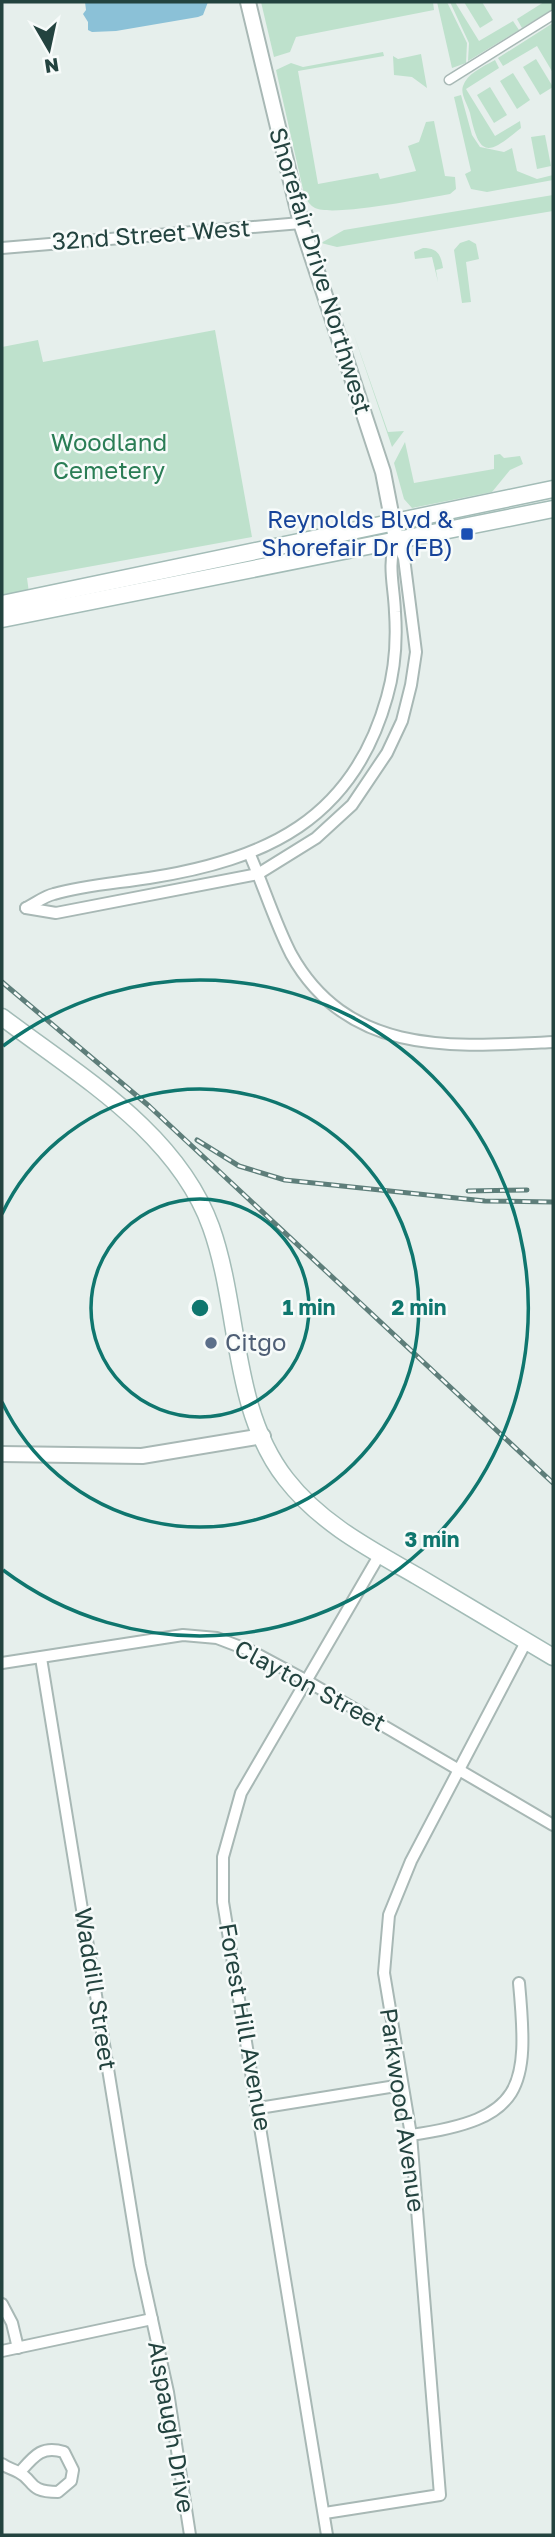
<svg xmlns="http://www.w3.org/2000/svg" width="555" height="2537" viewBox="0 0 555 2537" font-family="'Golos Text',sans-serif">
  <rect width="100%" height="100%" fill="#e6efec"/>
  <g fill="#bee1cc">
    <polygon points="261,2 433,2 434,10 296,37 290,52 274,57"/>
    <polygon points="437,2 447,2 467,43 466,63 452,68"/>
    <polygon points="450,2 455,2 479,41 513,21 519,30 468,61 469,43"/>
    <polygon points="464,2 482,2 493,20 480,28"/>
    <polygon points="544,2 553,2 553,9 522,28 517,19"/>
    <polygon points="553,23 553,73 537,46 503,66 498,58"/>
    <path d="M383 52 384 56 298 71 318 184 378 173 380 179 416 171 408 146 419 142 426 122 434 121 445 176 455 177 456 189 450 194C426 198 333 217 315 208 306 203 304 194 302 185L276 70 291 63 303 67Z"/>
    <polygon points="421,54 427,88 412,77 394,75 393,56 398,59"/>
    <polygon points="536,59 553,87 540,95 523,67"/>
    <path d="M495 60 499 68 466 89 495 136 520 121 521 128C490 153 480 161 470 113 468 105 460 94 463 86 467 74 482 67 495 60Z"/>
    <polygon points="513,73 530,100 517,109 500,81"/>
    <polygon points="490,87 507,115 494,123 477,95"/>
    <polygon points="461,95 472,135 480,147 504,152 512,148 517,171 537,179 553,175 553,180 487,192 471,189 465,174 471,171 454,97"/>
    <polygon points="545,135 551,166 537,169 531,137"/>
    <polygon points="553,195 553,211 337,247 321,243 344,230"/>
    <polygon points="469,240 476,244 479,259 466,262 471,302 462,303 454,250 460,243"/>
    <path d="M423 248C437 248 441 254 443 268L436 270 438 282 432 257 415 259 414 252Z"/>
    <polygon points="215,330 252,537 27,578 29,593 2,598 2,347 38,340 43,362"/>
    <polygon points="353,332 388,432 404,431 392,447"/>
    <polygon points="405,442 414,483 494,469 494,455 500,454 504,458 520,456 523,464 510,470 492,492 412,508 404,499 394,463"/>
  </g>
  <polygon fill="#8bc1d7" points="85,2 208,2 203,15 198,17 116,31 92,32 88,30 88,22 83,14 86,10"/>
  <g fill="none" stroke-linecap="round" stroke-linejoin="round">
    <defs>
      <polyline id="pedestrian" points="449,80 553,15"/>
      <g id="minor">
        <polyline points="2,248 301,223"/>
        <path d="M250 855C264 887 275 923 291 954 348 1057 454 1047 553 1042"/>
        <polyline points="26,908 56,913 258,874 316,838 352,805 387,753 402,721 411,685 416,652 404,558 396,539"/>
        <path d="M26 908C35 904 44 896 54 894 84 885 118 883 149 878 265 860 353 820 387 697 395 669 397 641 395 612 394 584 387 567 396 539"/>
        <polyline points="41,1658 140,2265 168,2392 190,2535"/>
        <polyline points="2,1663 183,1635 217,1638 251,1651 307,1681 553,1825"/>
        <polyline points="259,2108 402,2085"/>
        <path d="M411 2135C524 2119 529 2089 519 1983"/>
        <polyline points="2,2304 12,2323 18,2348"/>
        <polyline points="2,2351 152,2319"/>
        <path d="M2 2464C7 2468 13 2469 18 2472 35 2480 27 2492 58 2492L71 2481 73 2470 64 2452C42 2445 34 2456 20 2472"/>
        <polyline points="325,2513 440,2495 411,2135 384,1973 389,1915 411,1861 526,1642"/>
        <polyline points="327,2535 223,1902 223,1857 241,1793 380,1554"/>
      </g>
      <g id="tertiary">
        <polyline points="248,2 301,223 383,472 396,539"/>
        <polyline points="2,1454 142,1456 263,1436"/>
      </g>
      <g id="secondary">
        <polyline points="2,604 553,489"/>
        <polyline points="2,619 553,509"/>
        <path d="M2 1017C78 1075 177 1132 211 1227 240 1308 231 1409 286 1479 320 1523 370 1549 417 1576 462 1603 508 1630 553 1657"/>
      </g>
    </defs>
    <use href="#pedestrian" stroke="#a8b8b5" stroke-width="11"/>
    <use href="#minor" stroke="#a8b8b5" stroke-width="14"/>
    <use href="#tertiary" stroke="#a8b8b5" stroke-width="18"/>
    <use href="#secondary" stroke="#a3bcb7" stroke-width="19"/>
    <use href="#pedestrian" stroke="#fff" stroke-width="8"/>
    <use href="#minor" stroke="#fff" stroke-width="10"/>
    <use href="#tertiary" stroke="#fff" stroke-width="14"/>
    <use href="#secondary" stroke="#fff" stroke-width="16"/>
    <defs>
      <g id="rail">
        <polyline points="2,982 149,1106 553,1483"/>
        <polyline points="197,1140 239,1166 285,1180 485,1201 553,1202"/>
        <polyline points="468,1191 527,1190"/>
      </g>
    </defs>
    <use href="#rail" stroke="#5e7e7a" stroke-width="5"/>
    <use href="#rail" stroke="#f7fbfa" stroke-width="2.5" stroke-dasharray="8" stroke-linecap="butt"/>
  </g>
  <g fill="none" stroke="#0f766e" stroke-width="3.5">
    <circle cx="200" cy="1308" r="109"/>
    <path d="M2 1214A219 219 0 1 1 2 1402"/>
    <path d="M3 1046A328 328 0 1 1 3 1570"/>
  </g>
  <rect fill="#1a4fb4" stroke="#f7fbfa" stroke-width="2.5" x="460" y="527" width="14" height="14" rx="3.5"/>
  <circle fill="#5c6f8a" stroke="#f7fbfa" stroke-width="2.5" cx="211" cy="1343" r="7"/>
  <g text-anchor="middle" stroke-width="5" stroke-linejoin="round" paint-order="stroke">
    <g font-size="24" fill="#23433f" stroke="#f7fbfa">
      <text transform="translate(151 235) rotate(-4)" y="8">32nd Street West</text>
      <text transform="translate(320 271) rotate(73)" y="8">Shorefair Drive Northwest</text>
      <text transform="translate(310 1686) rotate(28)" y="8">Clayton Street</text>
      <text transform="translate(95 1989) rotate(81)" y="8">Waddill Street</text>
      <text transform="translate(245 2027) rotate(80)" y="8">Forest Hill Avenue</text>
      <text transform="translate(402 2110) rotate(82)" y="8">Parkwood Avenue</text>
      <text transform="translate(171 2427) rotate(80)" y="8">Alspaugh Drive</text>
    </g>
    <g font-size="24" fill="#2a7d55" stroke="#f7fbfa">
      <text x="109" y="451">Woodland<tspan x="109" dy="28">Cemetery</tspan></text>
    </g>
    <g font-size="24" fill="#164399" stroke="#f7fbfa" text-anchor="end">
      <text x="453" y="528">Reynolds Blvd &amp;<tspan x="453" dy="28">Shorefair Dr (FB)</tspan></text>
    </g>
    <g font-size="24" fill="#4e5e75" stroke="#f7fbfa" text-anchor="start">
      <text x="225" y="1351">Citgo</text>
    </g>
  </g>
  <circle cx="200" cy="1308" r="10" fill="#0f766e" stroke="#f7fbfa" stroke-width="3.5"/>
  <g font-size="21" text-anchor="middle" font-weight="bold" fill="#0f766e" stroke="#f7fbfa" stroke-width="5" stroke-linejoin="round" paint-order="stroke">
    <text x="309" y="1315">1 min</text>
    <text x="419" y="1315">2 min</text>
    <text x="432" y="1547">3 min</text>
  </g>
  <rect width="555" height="2537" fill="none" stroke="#23433f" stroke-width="7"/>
  <g transform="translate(49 49) rotate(171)" stroke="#f7fbfa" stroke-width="5" paint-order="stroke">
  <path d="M0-5L12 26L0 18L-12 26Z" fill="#23433f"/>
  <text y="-10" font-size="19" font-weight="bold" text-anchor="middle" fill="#23433f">N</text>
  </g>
</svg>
